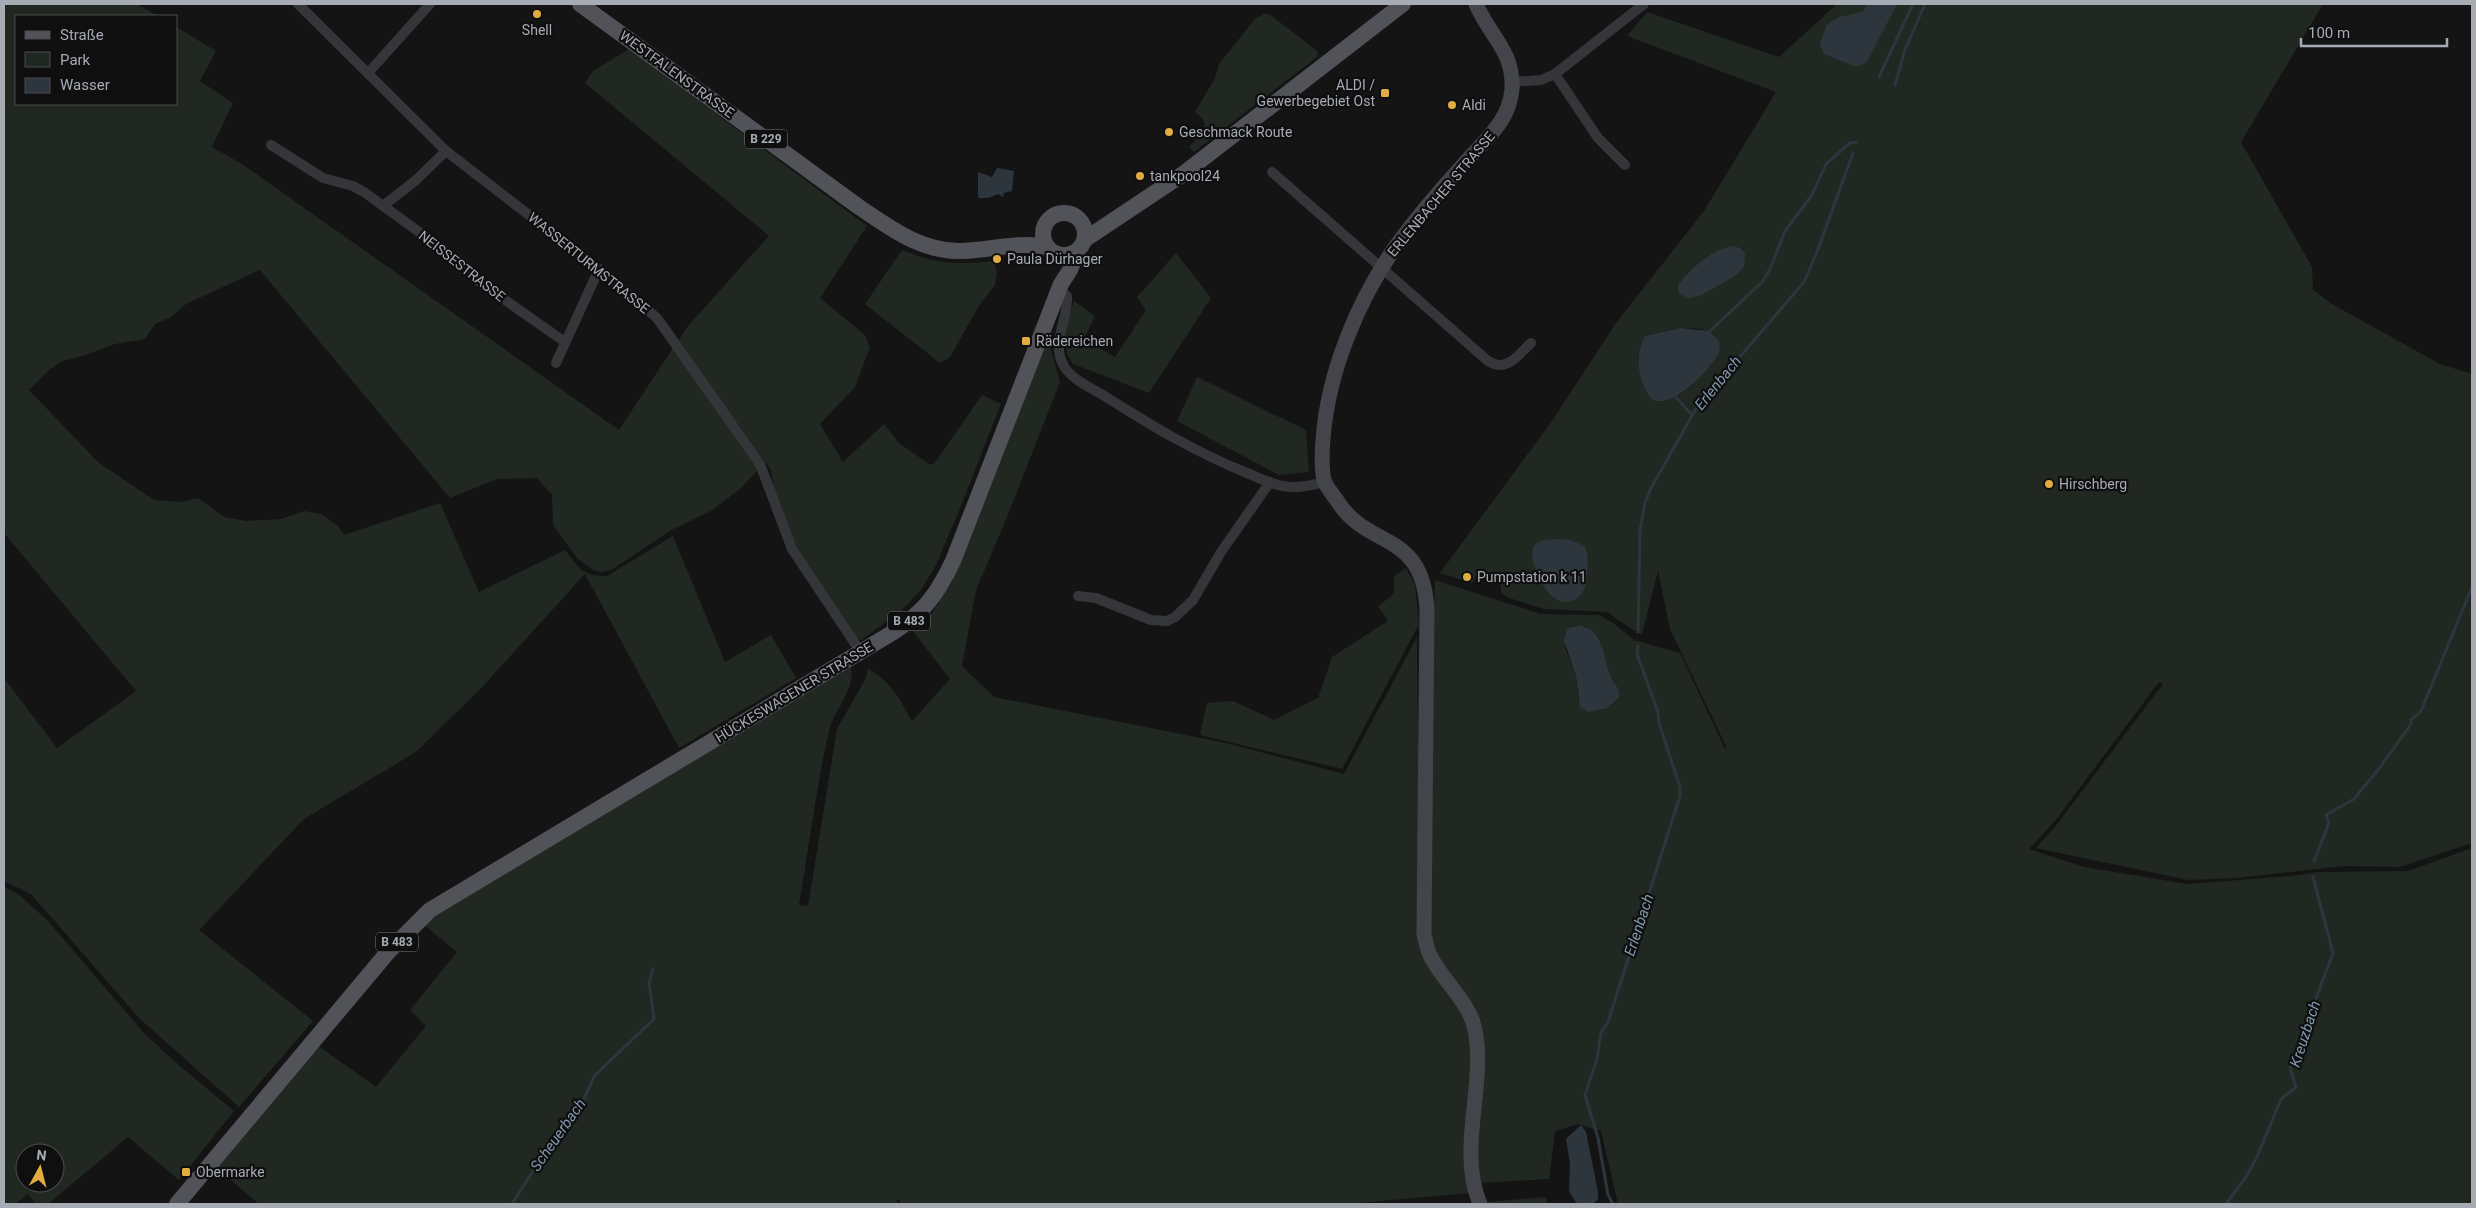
<svg xmlns="http://www.w3.org/2000/svg" width="2476" height="1208" viewBox="0 0 2476 1208" font-family="Roboto,sans-serif">
  <rect width="100%" height="100%" fill="#141415"/>
  <g fill="#202821" fill-rule="evenodd">
    <path d="M4 4H137L158 16H16V104H176V27L216 51 200 81 233 103 212 147 242 164 619 430 673 348 757 465V471L741 488 711 511 673 529 611 570 601 572 593 570 577 558 553 525 552 495 537 478 497 479 450 498 260 270 186 304 171 317 155 324 145 339 115 344 83 356 62 361 48 371 29 390 98 462 154 500 181 502 198 498 224 517 247 521 281 519 304 511 321 514 337 525 344 535 440 503 479 592 565 550C579 568 582 576 607 576L673 536 725 662 771 635 796 678 679 748 585 574 484 685 416 752 304 819 199 930 313 1021 239 1107 139 1018 31 894 4 881V678L57 748 136 691 4 533Z"/>
    <path d="M1837 4H2323L2241 142 2312 267 2313 290 2332 304 2440 364 2472 374V843L2400 867 2345 866 2236 878 2188 880 2036 848 2058 823 2163 684 2159 682 2055 821 2029 849 2084 867 2187 884 2292 876 2318 872 2408 871 2472 848V1204H1618L1601 1131 1578 1124 1555 1131 1549 1179 1479 1183 1477 1171 1482 1041 1433 949 1428 910 1431 685 1435 580 1541 614 1599 615 1612 622 1634 640 1680 653 1725 749 1726 746 1670 629 1658 571 1642 634 1633 630 1607 612 1544 609 1509 598 1501 593V586L1492 579 1478 574 1472 583 1440 573 1552 421 1616 323 1704 211 1776 92 1627 36 1647 12 1779 57ZM1733 246 1685 275 1718 251ZM1680 328 1702 329 1718 352C1704 372 1686 398 1661 402L1638 357 1645 336ZM1579 625 1586 627 1600 640 1609 673 1615 683 1612 706 1588 712 1578 697 1576 676 1565 647 1573 626Z"/>
    <polygon points="1266,13 1273,17 1315,49 1318,53 1317,57 1194,152 1189,147 1202,133 1205,125 1202,118 1195,112 1215,78 1219,64 1255,19"/>
    <path d="M629 49 867 226 820 298 865 335 870 347 855 387 820 424 843 462 884 424 899 443 929 464H934L982 395 1001 404 957 516 936 565 921 590 901 611 861 640 857 639C822 586 778 535 771 470L678 341 688 326 769 236 585 83 593 71Z"/>
    <path d="M902 250C936 264 958 265 994 261L997 272 995 285 980 304 950 357 940 363 865 304Z"/>
    <path d="M1176 253 1211 298 1149 393 1073 364C1058 345 1068 321 1074 301L1095 316 1084 339 1115 357 1146 310 1137 297Z"/>
    <path d="M1048 339 1060 382 1005 522 976 590 962 666 994 697 1226 743 1344 774 1417 637 1420 935 1468 1023 1472 1045 1471 1193 1347 1204H902L899 1200H896L898 1204H259L216 1167 317 1045 376 1087 426 1026 410 1010 457 952 423 924 448 906 851 667C856 688 834 710 829 731 816 788 809 847 799 905L808 906 837 729 866 678 868 669C890 679 901 702 912 721L950 679 912 630 932 613 951 584Z"/>
    <polygon points="1197,377 1306,430 1309,472 1279,475 1177,421"/>
    <polygon points="1406,568 1415,585 1419,624 1342,769 1200,735 1207,703 1233,701 1274,720 1318,698 1332,657 1388,621 1378,606 1394,594 1394,576"/>
    <path d="M4 887 17 893 48 921 143 1032 176 1063 234 1111 179 1180 128 1137 48 1204H36L28 1194 15 1204H4ZM25 1153H55V1183H25Z"/>
    <polygon points="1546,1197 1547,1204 1487,1204 1486,1202"/>
  </g>
  <g fill="#2e363d">
    <polygon points="1868,4 1897,4 1867,62 1856,67 1824,54 1820,45 1826,26 1839,17 1862,12"/>
    <polygon points="997,168 1014,171 1012,191 1004,193 1003,197 998,194 988,198 978,198 978,172 992,177"/>
    <path d="M1733 246 1740 248 1745 253 1744 266 1739 273 1723 283 1699 296 1689 298 1679 294 1678 285C1690 269 1714 248 1733 246Z"/>
    <path d="M1680 328 1709 331 1719 341C1720 344 1720 348 1719 352 1712 368 1672 410 1654 400 1648 397 1644 387 1642 381 1637 364 1637 352 1645 336Z"/>
    <path d="M1557 539 1570 540 1585 546C1589 558 1588 571 1586 584 1582 600 1566 609 1552 596 1543 589 1525 554 1535 545 1540 539 1550 540 1557 539Z"/>
    <path d="M1579 625C1604 631 1602 652 1609 672 1612 682 1620 686 1619 697L1608 708 1588 712 1580 707 1576 676 1564 640 1567 629Z"/>
    <polygon points="1581,1125 1586,1132 1598,1192 1598,1199 1593,1204 1577,1204 1569,1191 1570,1164 1566,1139"/>
  </g>
  <g fill="none" stroke-linecap="round" stroke-linejoin="round">
    <g stroke="#2e363d" stroke-width="3">
      <polyline points="1879,77 1913,4"/>
      <polyline points="1895,85 1905,50 1925,4"/>
      <polyline points="1708,333 1762,282 1770,269 1785,231 1812,195 1826,164 1850,143 1857,142"/>
      <polyline points="1673,394 1692,415"/>
      <polyline points="1638,632 1640,530 1645,503 1651,488 1697,407 1804,282 1817,252 1853,153"/>
      <polyline points="2314,861 2329,823 2326,815 2354,799 2381,766 2411,724 2411,720 2421,711 2472,587"/>
      <polyline points="512,1204 562,1125 583,1101 595,1075 654,1019 649,983 653,969"/>
      <polyline points="1613,1204 1608,1195 1598,1138 1585,1095 1597,1059 1601,1033 1608,1022 1680,796 1680,787 1659,723 1658,712 1637,654 1638,646"/>
      <polyline points="2226,1204 2246,1177 2257,1157 2281,1099 2296,1087 2290,1068 2333,953 2313,877"/>
    </g>
    <g stroke="#35363a" stroke-width="10">
      <polyline points="298,4 446,151 599,269 657,318 760,464 792,549 860,651"/>
      <polyline points="368,73 430,4"/>
      <polyline points="1555,74 1598,138 1625,165"/>
      <polyline points="1512,82 1541,80 1555,74 1644,4"/>
      <polyline points="271,145 323,178 353,186 364,192 466,266 475,279 565,342"/>
      <path d="M1272 172 1488 361C1507 373 1518 355 1531 343"/>
      <polyline points="384,205 415,181 446,151"/>
      <path d="M1059 290 1067 296C1069 318 1050 344 1064 366 1071 379 1091 388 1103 395 1150 425 1197 453 1247 473 1259 478 1271 484 1283 486 1297 489 1312 485 1325 482"/>
      <polyline points="556,363 599,269"/>
      <polyline points="1078,596 1096,598 1151,620 1167,621 1175,617 1193,600 1221,552 1270,482"/>
    </g>
    <path stroke="#43454a" stroke-width="15" d="M1476 4C1489 35 1514 51 1512 89 1511 100 1507 112 1501 121 1491 137 1476 150 1464 164 1440 190 1417 217 1396 246 1358 300 1328 372 1323 439 1322 452 1321 467 1324 480 1327 489 1334 495 1338 502 1369 550 1423 530 1427 610L1424 934C1426 942 1427 951 1432 959 1445 983 1470 1003 1475 1030 1486 1087 1457 1149 1480 1204"/>
    <g stroke="#515359" stroke-width="16">
      <path d="M580 4 859 207C890 228 923 253 963 251 991 250 1019 241 1047 247"/>
      <circle cx="1064" cy="234" r="21"/>
      <polyline points="1084,240 1183,174 1403,4"/>
      <path d="M177 1204 388 952 430 910 892 633C924 612 937 595 953 561L1061 284 1070 270 1077 251"/>
    </g>
  </g>
  <g fill="#e1ac40" stroke="#0f0f10" stroke-width="2">
    <circle cx="537" cy="14" r="5"/>
    <rect x="1380" y="88" width="10" height="10" rx="2.5"/>
    <circle cx="1452" cy="105" r="5"/>
    <circle cx="1169" cy="132" r="5"/>
    <circle cx="1140" cy="176" r="5"/>
    <circle cx="997" cy="259" r="5"/>
    <rect x="1021" y="336" width="10" height="10" rx="2.5"/>
    <circle cx="2049" cy="484" r="5"/>
    <circle cx="1467" cy="577" r="5"/>
    <rect x="181" y="1167" width="10" height="10" rx="2.5"/>
  </g>
  <g text-anchor="middle" stroke-width="4.5" stroke-linejoin="round" paint-order="stroke">
    <g fill="#0f0f10" stroke="#797c83" stroke-width="1">
      <rect x="745" y="129.5" width="42" height="19" rx="4"/>
      <rect x="888" y="611.5" width="42" height="19" rx="4"/>
      <rect x="376" y="932.5" width="42" height="19" rx="4"/>
    </g>
    <g font-size="12" font-weight="bold" fill="#a7abb4">
      <text x="766" y="143">B 229</text>
      <text x="909" y="625">B 483</text>
      <text x="397" y="946">B 483</text>
    </g>
    <g font-size="14" fill="#a7abb4" stroke="#0f0f10" text-anchor="start">
      <text x="537" y="35" text-anchor="middle">Shell</text>
      <text x="1375" y="90" text-anchor="end">ALDI /<tspan x="1375" dy="16">Gewerbegebiet Ost</tspan></text>
      <text x="1462" y="110">Aldi</text>
      <text x="1179" y="137">Geschmack Route</text>
      <text x="1150" y="181">tankpool24</text>
      <text x="1007" y="264">Paula Dürhager</text>
      <text x="1036" y="346">Rädereichen</text>
      <text x="2059" y="489">Hirschberg</text>
      <text x="1477" y="582">Pumpstation k 11</text>
      <text x="196" y="1177">Obermarke</text>
    </g>
    <g font-size="14" fill="#a7abb4" stroke="#0f0f10">
      <text transform="translate(677 74) rotate(36)" y="5">WESTFALENSTRASSE</text>
      <text transform="translate(1441 194) rotate(-50)" y="5">ERLENBACHER STRASSE</text>
      <text transform="translate(589 263) rotate(39)" y="5">WASSERTURMSTRASSE</text>
      <text transform="translate(462 266) rotate(38)" y="5">NEISSESTRASSE</text>
      <text transform="translate(794 692) rotate(-31)" y="5">HÜCKESWAGENER STRASSE</text>
    </g>
    <g font-size="15" font-style="italic" fill="#8098ad" stroke="#0f0f10">
      <text transform="translate(1718 383) rotate(-51)" y="5">Erlenbach</text>
      <text transform="translate(1639 925) rotate(-72)" y="5">Erlenbach</text>
      <text transform="translate(2305 1034) rotate(-72)" y="5">Kreuzbach</text>
      <text transform="translate(558 1135) rotate(-55)" y="5">Scheuerbach</text>
    </g>
  </g>
  <rect width="2476" height="1208" fill="none" stroke="#a7abb4" stroke-width="10"/>
  <rect x="15" y="15" width="162" height="90" fill="#0f0f10" stroke="#4c4d52"/>
  <rect x="25" y="31" width="25" height="8" fill="#515359" stroke="#4c4d52"/>
  <text x="60" y="40" font-size="15" fill="#a7abb4">Straße</text>
  <rect x="25" y="52" width="25" height="15" fill="#202821" stroke="#4c4d52"/>
  <text x="60" y="65" font-size="15" fill="#a7abb4">Park</text>
  <rect x="25" y="78" width="25" height="15" fill="#2e363d" stroke="#4c4d52"/>
  <text x="60" y="90" font-size="15" fill="#a7abb4">Wasser</text>
  <g transform="translate(40 1168) rotate(7)"><circle r="24" fill="#0f0f10" stroke="#4c4d52"/>
  <path d="M0-4L9 19L0 12L-9 19Z" fill="#e1ac40"/>
  <text y="-8" font-size="14" font-weight="bold" text-anchor="middle" fill="#a7abb4">N</text>
  </g>
  <path d="M2301 38v8h146v-8" fill="none" stroke="#a7abb4" stroke-width="2.5"/>
  <text x="2308" y="38" font-size="15" fill="#a7abb4" stroke="#0f0f10" stroke-width="4" paint-order="stroke">100 m</text>
</svg>
